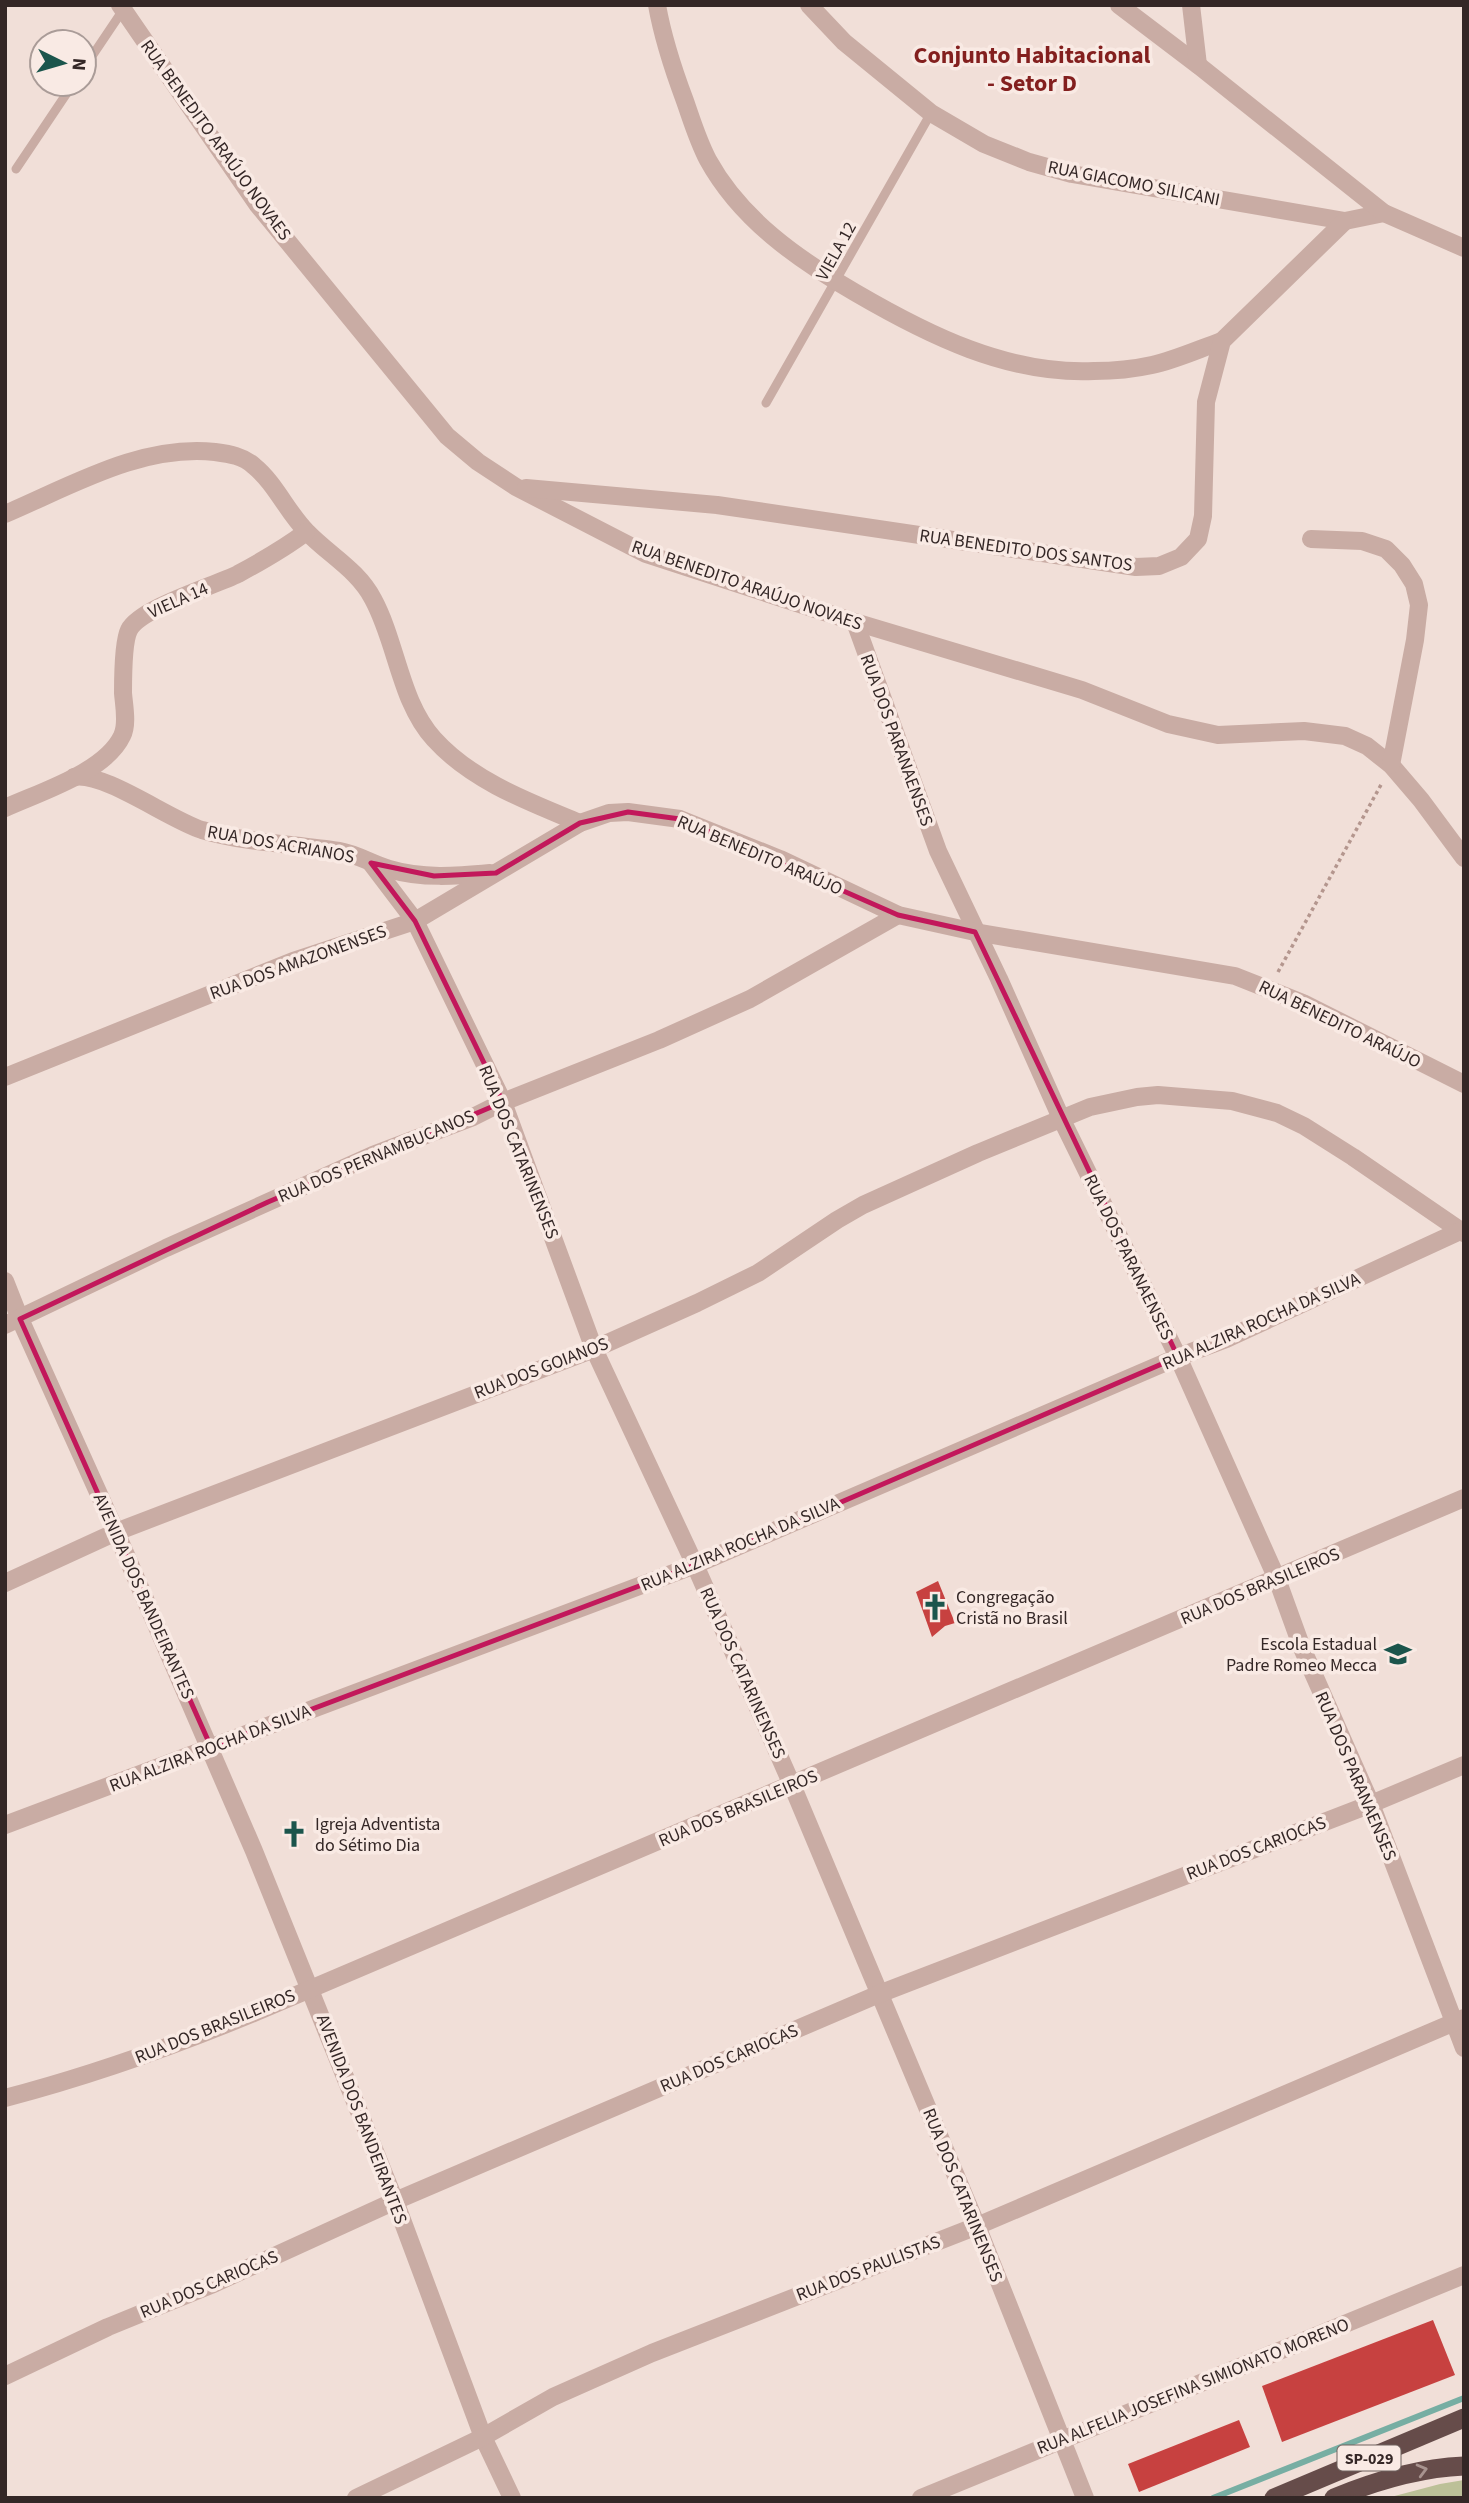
<svg xmlns="http://www.w3.org/2000/svg" width="1469" height="2503" viewBox="0 0 1469 2503" font-family="'Source Sans 3',sans-serif">
  <rect width="100%" height="100%" fill="#f1dfd8"/>
  <polygon fill="#bcc098" points="1464,2480 1464,2498 1387,2498 1440,2484"/>
  <g fill="none" stroke-linecap="round" stroke-linejoin="round">
    <polyline stroke="#77aea3" stroke-width="6" points="1213,2498 1464,2398"/>
  </g>
  <g fill="#c74140">
    <polygon points="938,1581 955,1623 945,1626 932,1637 916,1592"/>
    <polygon points="1433,2320 1455,2375 1282,2442 1262,2386"/>
    <polygon points="1239,2420 1250,2447 1139,2492 1128,2464"/>
  </g>
  <g fill="none" stroke-linecap="round" stroke-linejoin="round">
    <polyline stroke="#b4968e" stroke-width="3.5" stroke-dasharray="3.5 3.5" stroke-linecap="butt" points="1278,972 1382,783"/>
    <g stroke="#c9aca4" stroke-width="9">
      <polyline points="84,68 123,10"/>
      <polyline points="16,169 73,84"/>
      <polyline points="766,403 931,113"/>
    </g>
    <g stroke="#c9aca4" stroke-width="18">
      <polyline points="120,5 257,204 447,436 478,462 516,487 646,554 855,622 1082,690 1168,724 1218,735 1304,731 1345,736 1367,746 1391,765 1421,800 1464,858"/>
      <path d="M657 5C663 39 673 69 685 101 692 121 698 141 708 160 741 220 799 260 856 293 928 335 1008 375 1094 371 1112 371 1134 369 1152 365 1175 360 1199 349 1222 341"/>
      <polyline points="809,5 844,42 931,113 984,144 1029,162 1072,174 1345,221 1384,213"/>
      <polyline points="1119,5 1198,65 1384,213 1464,248"/>
      <polyline points="1191,5 1198,65"/>
      <polyline points="526,488 717,505 1136,567 1159,566 1181,557 1198,539 1203,516 1206,402 1222,341 1345,221"/>
      <path d="M5 514C71 486 141 444 215 452 230 454 243 456 254 466 276 484 287 512 307 532 329 555 358 570 373 599 397 643 400 702 434 739 472 781 529 802 580 823"/>
      <polyline points="1311,539 1362,541 1386,549 1402,565 1414,584 1419,605 1415,640 1391,765"/>
      <polyline points="855,622 938,851 999,979 1061,1118 1178,1357 1277,1579 1302,1648 1371,1804 1464,2048"/>
      <path d="M74 777C105 772 168 819 202 830 246 843 294 844 339 851 357 854 372 864 389 869 422 879 457 876 490 873"/>
      <path d="M5 808C40 792 105 772 122 736 128 724 124 706 123 693 123 679 123 642 129 630 140 608 214 586 238 574 262 561 285 548 306 532"/>
      <polyline points="371,863 415,921 503,1102 594,1349 695,1565 792,1785 977,2226 1085,2498"/>
      <polyline points="5,1077 293,961 415,921 580,823 609,813 628,812 680,819 780,859 898,915 975,932 1235,976 1303,1003 1464,1084"/>
      <polyline points="5,1281 20,1319 116,1532 254,1851 395,2201 483,2437 512,2498"/>
      <polyline points="5,1325 166,1248 373,1155 473,1117 503,1102 659,1040 750,999 898,915"/>
      <polyline points="5,1583 116,1532 594,1349 697,1303 758,1273 837,1220 863,1205 978,1153 1090,1107 1137,1097 1158,1095 1232,1101 1277,1113 1304,1126 1353,1157 1464,1233"/>
      <polyline points="5,1825 695,1565 1178,1357 1226,1339 1460,1231"/>
      <path d="M5 2098C93 2075 177 2045 261 2010L1464 1498"/>
      <polyline points="5,2376 108,2327 211,2285 395,2201 879,1994 1371,1804 1464,1765"/>
      <polyline points="356,2498 483,2437 553,2397 652,2353 977,2226 1464,2018"/>
      <polyline points="921,2498 1464,2275"/>
    </g>
    <g stroke="#664c4a" stroke-width="19">
      <polyline points="1274,2498 1464,2418"/>
      <path d="M1334 2498C1375 2481 1419 2468 1464 2466"/>
    </g>
  </g>
  <defs><path id="oneway-chevron" d="M-2-3.5L2.5 0L-2 3.5" fill="none" stroke-width="1.6" stroke-linecap="round" stroke-linejoin="round" transform="scale(1.75)"/></defs>
  <use stroke="#a8938f" href="#oneway-chevron" transform="translate(1422 2470) rotate(-15)"/>
  <path fill="none" stroke="#c2185b" stroke-width="5" stroke-linejoin="round" d="M628 812 680 819 898 915 975 932 1178 1357 695 1565 211 1747 20 1319 268 1202 503 1102 415 921 371 863 434 876 496 873 580 823Z"/>
  <defs>
    <symbol id="church-bare" viewBox="-9 -9 18 18"><path d="M-1.2-6h2.4v3.5h3.3v2.4h-3.3V6h-2.4V-.1h-3.3v-2.4h3.3Z" fill="#1b554c" stroke="#f9eae4" stroke-width="2.5" paint-order="stroke"/></symbol>
    <symbol id="school-bare" viewBox="-9 -9 18 18"><path d="M0-5L7-2L0 1L-7-2ZM-4 1L0 2.5L4 1V4Q0 6-4 4Z" fill="#1b554c" stroke="#f9eae4" stroke-width="2.5" paint-order="stroke"/></symbol>
  </defs>
  <g fill-rule="evenodd">
    <use href="#church-bare" x="916" y="1588" width="38" height="38"/>
    <use href="#school-bare" x="1379" y="1635" width="38" height="38"/>
    <use href="#church-bare" x="275" y="1815" width="38" height="38"/>
  </g>
  <g text-anchor="middle" stroke-width="7" stroke-linejoin="round" paint-order="stroke">
    <rect fill="#f9eae4" stroke="#6f625f" stroke-width="2" x="1337.5" y="2445.5" width="63" height="25" rx="5"/>
    <g font-size="16" font-weight="bold" fill="#342726">
      <text x="1369" y="2464">SP-029</text>
    </g>
    <g font-size="18" fill="#342726" stroke="#f9eae4">
      <text transform="translate(216 140) rotate(54)" y="6">RUA BENEDITO ARAÚJO NOVAES</text>
      <text transform="translate(1134 183) rotate(11)" y="6">RUA GIACOMO SILICANI</text>
      <text transform="translate(836 251) rotate(-61)" y="6">VIELA 12</text>
      <text transform="translate(1026 550) rotate(8)" y="6">RUA BENEDITO DOS SANTOS</text>
      <text transform="translate(747 585) rotate(19)" y="6">RUA BENEDITO ARAÚJO NOVAES</text>
      <text transform="translate(178 600) rotate(-24)" y="6">VIELA 14</text>
      <text transform="translate(897 740) rotate(70)" y="6">RUA DOS PARANAENSES</text>
      <text transform="translate(281 844) rotate(10)" y="6">RUA DOS ACRIANOS</text>
      <text transform="translate(760 855) rotate(23)" y="6">RUA BENEDITO ARAÚJO</text>
      <text transform="translate(298 962) rotate(-20)" y="6">RUA DOS AMAZONENSES</text>
      <text transform="translate(1340 1024) rotate(26)" y="6">RUA BENEDITO ARAÚJO</text>
      <text transform="translate(519 1152) rotate(68)" y="6">RUA DOS CATARINENSES</text>
      <text transform="translate(376 1156) rotate(-23)" y="6">RUA DOS PERNAMBUCANOS</text>
      <text transform="translate(1129 1257) rotate(64)" y="6">RUA DOS PARANAENSES</text>
      <text transform="translate(1261 1321) rotate(-24)" y="6">RUA ALZIRA ROCHA DA SILVA</text>
      <text transform="translate(541 1368) rotate(-21)" y="6">RUA DOS GOIANOS</text>
      <text transform="translate(740 1544) rotate(-23)" y="6">RUA ALZIRA ROCHA DA SILVA</text>
      <text transform="translate(1260 1586) rotate(-23)" y="6">RUA DOS BRASILEIROS</text>
      <text transform="translate(144 1596) rotate(66)" y="6">AVENIDA DOS BANDEIRANTES</text>
      <text transform="translate(743 1673) rotate(66)" y="6">RUA DOS CATARINENSES</text>
      <text transform="translate(210 1748) rotate(-21)" y="6">RUA ALZIRA ROCHA DA SILVA</text>
      <text transform="translate(1356 1776) rotate(67)" y="6">RUA DOS PARANAENSES</text>
      <text transform="translate(738 1808) rotate(-23)" y="6">RUA DOS BRASILEIROS</text>
      <text transform="translate(1256 1848) rotate(-21)" y="6">RUA DOS CARIOCAS</text>
      <text transform="translate(215 2026) rotate(-22)" y="6">RUA DOS BRASILEIROS</text>
      <text transform="translate(729 2058) rotate(-23)" y="6">RUA DOS CARIOCAS</text>
      <text transform="translate(362 2119) rotate(69)" y="6">AVENIDA DOS BANDEIRANTES</text>
      <text transform="translate(963 2195) rotate(68)" y="6">RUA DOS CATARINENSES</text>
      <text transform="translate(868 2268) rotate(-21)" y="6">RUA DOS PAULISTAS</text>
      <text transform="translate(209 2284) rotate(-23)" y="6">RUA DOS CARIOCAS</text>
      <text transform="translate(1193 2386) rotate(-22)" y="6">RUA ALFELIA JOSEFINA SIMIONATO MORENO</text>
    </g>
    <g font-size="18" fill="#342726" stroke="#f9eae4" text-anchor="start">
      <text x="956" y="1603">Congregação<tspan x="956" dy="21">Cristã no Brasil</tspan></text>
      <text x="1377" y="1650" text-anchor="end">Escola Estadual<tspan x="1377" dy="21">Padre Romeo Mecca</tspan></text>
      <text x="315" y="1830">Igreja Adventista<tspan x="315" dy="21">do Sétimo Dia</tspan></text>
    </g>
    <g font-size="24" font-weight="bold" fill="#831f1e" stroke="#f9eae4">
      <text x="1032" y="63">Conjunto Habitacional<tspan x="1032" dy="28">- Setor D</tspan></text>
    </g>
  </g>
  <rect width="1469" height="2503" fill="none" stroke="#342726" stroke-width="14"/>
  <g transform="translate(63 63) rotate(95)"><circle r="33" fill="#f9eae4" stroke="#aa9c98" stroke-width="2"/>
  <path d="M0-5L12 26L0 18L-12 26Z" fill="#1b554c"/>
  <text y="-10" font-size="19" font-weight="bold" text-anchor="middle" fill="#342726">N</text>
  </g>
</svg>
